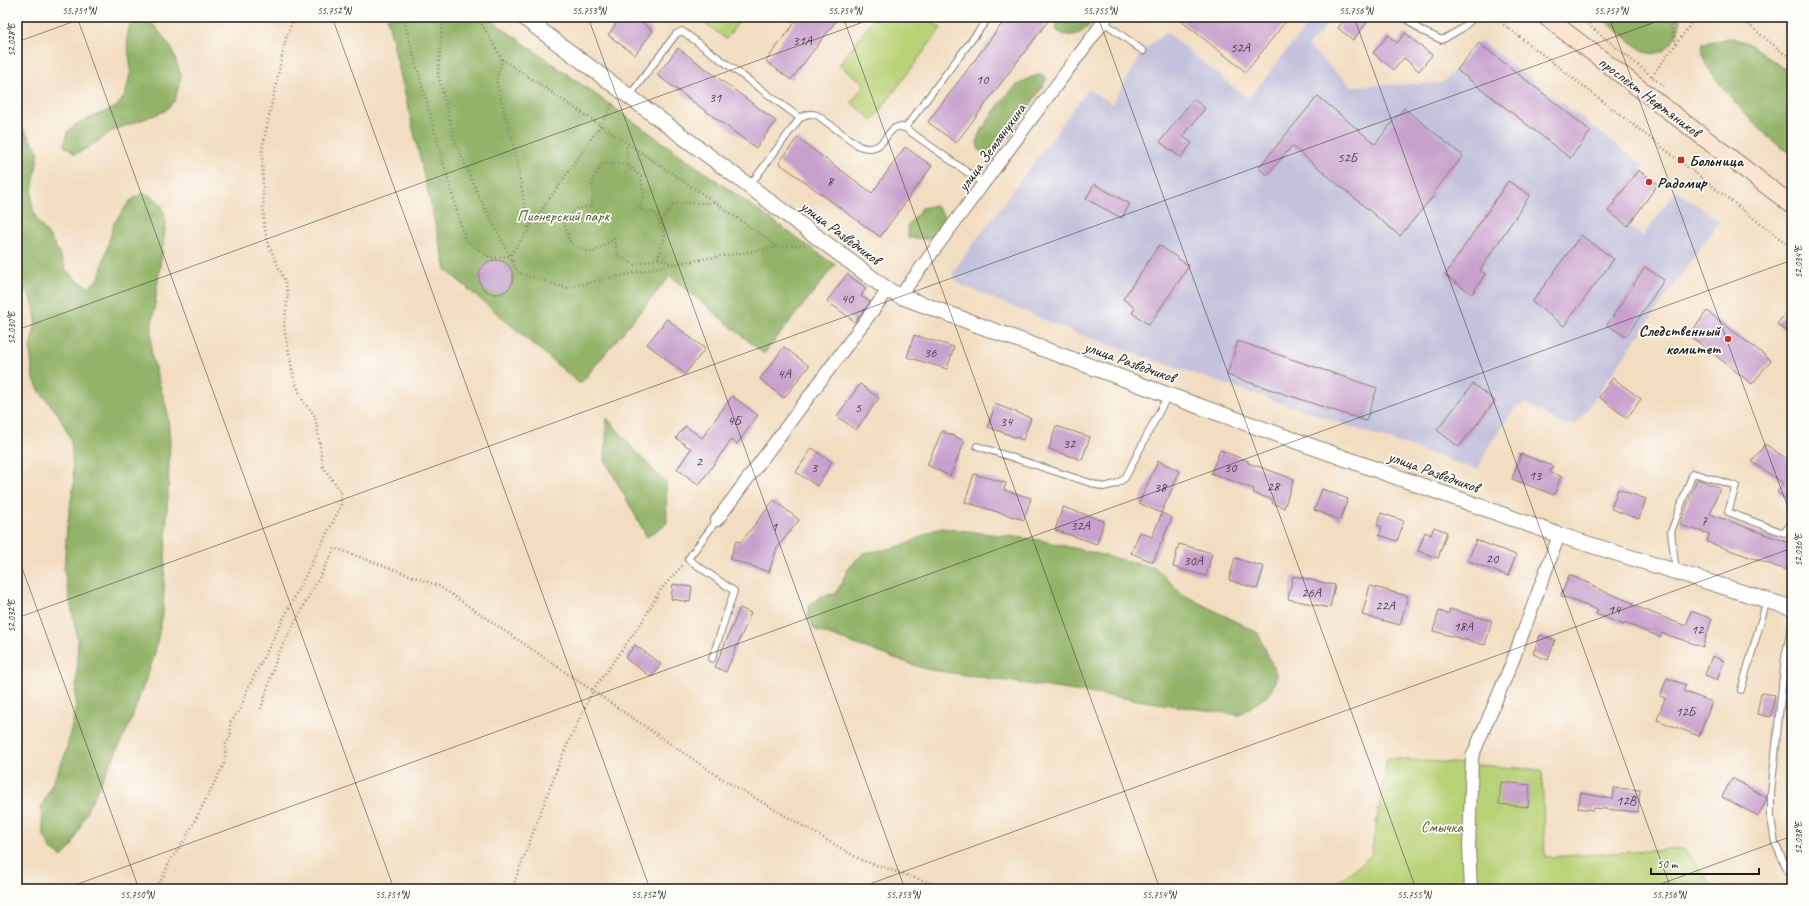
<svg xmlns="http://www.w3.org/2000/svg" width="1809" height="906" viewBox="0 0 1809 906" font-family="Caveat,sans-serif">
  <rect width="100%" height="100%" fill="#fdfcf7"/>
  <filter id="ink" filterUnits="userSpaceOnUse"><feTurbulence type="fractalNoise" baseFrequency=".025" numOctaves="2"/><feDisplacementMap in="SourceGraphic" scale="8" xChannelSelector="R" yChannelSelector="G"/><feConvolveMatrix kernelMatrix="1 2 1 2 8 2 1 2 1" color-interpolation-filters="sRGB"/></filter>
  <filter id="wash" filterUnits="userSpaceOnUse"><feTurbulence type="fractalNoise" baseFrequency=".012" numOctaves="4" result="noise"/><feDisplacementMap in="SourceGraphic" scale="16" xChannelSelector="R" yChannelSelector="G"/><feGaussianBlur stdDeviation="0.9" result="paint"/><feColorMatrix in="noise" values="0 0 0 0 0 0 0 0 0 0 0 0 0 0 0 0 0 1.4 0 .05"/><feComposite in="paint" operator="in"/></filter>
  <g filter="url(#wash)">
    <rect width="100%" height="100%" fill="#f2ddc0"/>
    <polygon fill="#c3c1db" points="1314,17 1335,17 1308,46 1351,86 1443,83 1480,40 1644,166 1611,213 1643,236 1676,190 1719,221 1576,425 1562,424 1526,403 1515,408 1490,444 1478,470 1078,334 959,284 952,273 1088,89 1112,104 1143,51 1166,32 1248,99"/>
    <g fill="#b8d176" stroke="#6a7649">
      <polygon points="697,17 742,17 726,39"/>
      <polygon points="875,17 926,17 941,28 873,120 851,103 865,84 839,65"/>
      <polygon points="1387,758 1542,770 1545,857 1684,849 1712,885 1721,889 1329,889 1371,856"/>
    </g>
    <g fill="#92b367" stroke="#576842">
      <polygon points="387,17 490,17 491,20 835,265 764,354 670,276 580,384 446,270"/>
      <path d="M1062 17H1096C1087 30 1073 42 1057 31L1056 24Z"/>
      <path d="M1600 17H1681C1680 36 1664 62 1643 51Z"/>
      <polygon points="142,20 155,26 172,49 181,76 175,100 165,111 112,131 88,148 75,154 64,146 67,132 78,123 116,107 125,96 131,69 127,40 129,26"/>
      <path d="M1731 38 1746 42 1788 71 1792 76V94L1787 110 1786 118 1792 133V153C1769 145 1719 86 1706 64 1703 58 1702 50 1703 43Z"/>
      <path d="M1042 74 1047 79 1010 136 986 153 979 150 977 143 978 136C996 110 1009 81 1042 74Z"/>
      <path d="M17 125 22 127 39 152 32 192V206L37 220 54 243 66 269 76 280 89 287 99 278 114 223 130 201 142 193C161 199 162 204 166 223L152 325 151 354 167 410 170 440 163 613 154 657 129 726 89 806 72 846 62 857 51 849 44 836 41 808 65 755 75 713 78 642 64 570 67 526 74 483 71 440 59 415 40 392 33 377 30 348 36 321 34 306 28 294 17 280Z"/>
      <polygon points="935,205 944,215 939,230 928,239 908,238 908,225 922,208"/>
      <polygon points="607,418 636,452 666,483 667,523 647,537 605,460"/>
      <path d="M942 528 1040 540 1156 568 1182 594 1258 633 1277 676 1270 694 1239 715 925 669 815 630 809 619 808 606 821 596 836 594 848 569 863 553C877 551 890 549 904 545 918 540 925 532 942 528Z"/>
    </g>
    <g id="blocks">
      <g fill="#c7a0cc">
        <polygon points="621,17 635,17 653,31 635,55 608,35"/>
        <polygon points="799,17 839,17 791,80 766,61"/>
        <polygon points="1007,17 1051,17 956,143 928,122"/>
        <polygon points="1176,17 1289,17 1246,72"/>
        <polygon points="1347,17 1371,17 1353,40 1338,28"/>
        <polygon points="1405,33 1432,55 1419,71 1404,58 1394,70 1373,53 1388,35 1397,43"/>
        <polygon points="1479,43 1591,131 1570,158 1457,70"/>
        <polygon points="678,48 776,121 756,148 657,75"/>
        <polygon points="1318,96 1375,144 1404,108 1463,156 1433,193 1435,194 1400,236 1292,146 1267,175 1258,168"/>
        <polygon points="1193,99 1205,108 1183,137 1192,143 1181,158 1160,142"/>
        <polygon points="797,138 872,193 905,147 932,166 880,237 779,163"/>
        <polygon points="1638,170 1658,184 1628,226 1608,211"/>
        <polygon points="1508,181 1530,195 1480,270 1485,274 1472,294 1445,275"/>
        <polygon points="1094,184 1130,204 1122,218 1086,199"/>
        <polygon points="1581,235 1614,259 1564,326 1532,302"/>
        <polygon points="1159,245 1189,266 1149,325 1132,313 1135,308 1123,299"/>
        <circle cx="496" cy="277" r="17"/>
        <polygon points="1645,267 1664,280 1626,337 1607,325"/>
        <polygon points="847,274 866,288 861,296 870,302 855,322 827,301"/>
        <polygon points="1792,305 1792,335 1777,324"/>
        <polygon points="1707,311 1771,360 1752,384 1689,335"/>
        <polygon points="667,319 705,349 685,374 647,344"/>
        <polygon points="914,335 954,347 947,369 907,357"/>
        <polygon points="1238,341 1377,388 1366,421 1227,375"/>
        <polygon points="784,347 809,366 784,398 760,379"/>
        <polygon points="1613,378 1641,399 1627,418 1599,397"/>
        <polygon points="860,384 879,398 856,430 837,416"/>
        <polygon points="1473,384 1495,401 1459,447 1437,430"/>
        <polygon points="732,396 758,415 737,444 731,440 699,485 677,469 691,449 676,438 685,426 702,438"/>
        <polygon points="995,404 1031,418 1023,440 988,427"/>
        <polygon points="1056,426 1090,437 1082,460 1049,449"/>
        <polygon points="942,431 965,441 950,476 927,465"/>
        <polygon points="1765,444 1792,462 1792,503 1777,492 1783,483 1752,462"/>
        <polygon points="812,448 832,462 817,486 796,472"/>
        <polygon points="1220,450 1248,461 1248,463 1294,479 1284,508 1272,503 1273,500 1253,493 1254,489 1211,473"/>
        <polygon points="1521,454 1553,466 1550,473 1561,476 1554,495 1512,479"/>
        <polygon points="1158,461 1180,471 1161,513 1139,503"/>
        <polygon points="974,474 1006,483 1004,490 1031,498 1024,520 965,502"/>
        <polygon points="1697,479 1720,488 1710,514 1792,544 1792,572 1707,542 1709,534 1680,525"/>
        <polygon points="1322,489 1348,499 1340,520 1314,510"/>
        <polygon points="1618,489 1646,499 1639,519 1611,509"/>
        <polygon points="774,500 799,520 777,548 769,572 730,559 736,541 741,542"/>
        <polygon points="1063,507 1104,521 1097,544 1055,530"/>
        <polygon points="1162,513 1172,518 1153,562 1131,553 1140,532 1152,537"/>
        <polygon points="1381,513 1404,521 1397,541 1379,535 1382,527 1377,525"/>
        <polygon points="1434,527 1447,532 1438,558 1418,551 1425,532 1431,535"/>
        <polygon points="1476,540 1516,555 1508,576 1468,561"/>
        <polygon points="1179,544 1212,553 1206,576 1173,567"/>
        <polygon points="1235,558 1264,567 1257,589 1229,580"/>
        <polygon points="1569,575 1594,585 1593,587 1633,603 1632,605 1686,626 1691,611 1712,619 1703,647 1662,633 1660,637 1625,623 1624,625 1596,614 1598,610 1561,596"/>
        <polygon points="1293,576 1335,585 1330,608 1288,599"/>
        <polygon points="673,584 692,587 690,602 671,599"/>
        <polygon points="1370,586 1408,596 1400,625 1362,615"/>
        <polygon points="740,608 751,613 726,672 715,667"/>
        <polygon points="1450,609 1492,621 1485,645 1433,631 1439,611 1448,614"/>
        <polygon points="1540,635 1555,640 1548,660 1533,654"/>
        <polygon points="635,645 661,664 651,677 625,658"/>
        <polygon points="1712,656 1724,661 1717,680 1705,675"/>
        <polygon points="1667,678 1686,685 1683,691 1712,702 1699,736 1657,720 1665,698 1660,696"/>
        <polygon points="1761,693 1775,695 1771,717 1757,714"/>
        <polygon points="1732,778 1766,797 1766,801 1758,816 1722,797"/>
        <polygon points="1501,782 1530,785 1528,807 1499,804"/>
        <polygon points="1614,788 1640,790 1638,812 1594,808 1593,810 1578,808 1581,793 1613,799"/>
      </g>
    </g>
  </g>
  <g filter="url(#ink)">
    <use href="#blocks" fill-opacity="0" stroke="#877c6e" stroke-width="1"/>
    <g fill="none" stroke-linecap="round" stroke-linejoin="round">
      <defs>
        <g id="service">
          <polyline points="1097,17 1143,51"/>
          <polyline points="1404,17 1422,31 1442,40 1461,29 1475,17"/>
          <polyline points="630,95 676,34 682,31 800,118"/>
          <polyline points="905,128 989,17"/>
          <path d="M750 185 800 118C806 114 810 113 817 115L859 146C889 157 884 120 905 128L984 184"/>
          <polyline points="977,446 1103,487 1116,484 1125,478 1168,395"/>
          <polyline points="1676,571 1671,532 1693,473 1736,486 1728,512 1784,533 1792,522"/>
          <polyline points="1792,623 1785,657 1771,794 1771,818 1775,843 1792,880"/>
          <polyline points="712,659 734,591 688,559 717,520"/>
          <polyline points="1741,690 1767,600"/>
        </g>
        <g id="minor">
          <polyline points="900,296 1107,17"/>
          <polyline points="717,520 888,290"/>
          <polyline points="1471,889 1469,848 1472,757 1513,660 1559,535"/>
        </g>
        <polyline id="tertiary" points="523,17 888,290 900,296 1168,395 1559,535 1792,608"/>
        <polyline id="secondary" points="1546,17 1792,205"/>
      </defs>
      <use href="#service" stroke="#877c6e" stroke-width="8"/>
      <use href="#minor" stroke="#877c6e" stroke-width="14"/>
      <use href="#tertiary" stroke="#877c6e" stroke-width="17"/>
      <use href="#secondary" stroke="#877c6e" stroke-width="19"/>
      <g stroke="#877c6e" stroke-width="2.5" stroke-dasharray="1 3" stroke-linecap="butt">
        <polyline points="403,17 465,240 491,258 510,256 517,272 566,288 673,264 778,247"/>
        <polyline points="442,17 443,19 438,74 455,141 480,199 510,256 600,126 614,102"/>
        <polyline points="478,17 502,59 716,203 778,247 805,245"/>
        <polyline points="1494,17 1792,248"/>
        <polyline points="1579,17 1665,87"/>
        <polyline points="1668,17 1676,43"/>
        <polyline points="1739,17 1792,60"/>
        <polyline points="502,59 496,81 514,147 529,228"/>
        <polyline points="1652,76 1696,17"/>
        <polyline points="627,164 602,164 593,179 592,206 577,209 563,222 571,244 592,253 614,239 618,256 635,265 658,258 665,235 655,212 639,210 644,196 641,177 627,164 627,145"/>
        <polyline points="660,224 674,203 715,203"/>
        <polyline points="658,258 673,264"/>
        <polyline points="261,709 278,654 335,548 439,586 719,777 861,860 949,889"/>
        <polyline points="513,886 562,756 593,690 640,625 661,589 682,566"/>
        <polyline points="153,889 162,879 171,859 185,840 225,762 226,744 231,735 230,723 241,708 247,690 341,506 341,492 323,467 316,420 313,413 303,402 294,379 284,327 288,294 285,281 268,244 264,226 262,149 286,38 293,20 293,17"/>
        <polyline points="1079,889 1104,886 1158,889"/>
      </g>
      <use href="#service" stroke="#fff" stroke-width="6"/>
      <use href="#minor" stroke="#fff" stroke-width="12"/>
      <use href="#tertiary" stroke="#fff" stroke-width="15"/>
      <use href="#secondary" stroke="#fce5d0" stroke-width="17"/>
    </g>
  </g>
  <path fill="none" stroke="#1c1c1c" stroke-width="1" stroke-opacity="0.45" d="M77 17 394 889M332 17 650 889M588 17 905 889M843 17 1160 889M1098 17 1416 889M1354 17 1671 889M1609 17 1792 519M17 42 86 17M17 330 877 17M17 554 139 889M17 618 1669 17M64 889 1792 260M856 889 1792 548M1647 889 1792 836"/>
  <g fill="#c8321e" stroke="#fdfcf7" stroke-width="1.5">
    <rect x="1677" y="156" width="8" height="8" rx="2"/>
    <circle cx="1649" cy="182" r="4"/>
    <circle cx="1728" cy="339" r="4"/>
  </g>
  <g text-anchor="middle" stroke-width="3.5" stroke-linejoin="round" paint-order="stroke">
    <g font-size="14" fill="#473d48">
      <text x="802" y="45">31А</text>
      <text x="1240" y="52">52А</text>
      <text x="982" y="84">10</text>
      <text x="715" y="102">31</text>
      <text x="1347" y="162">52Б</text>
      <text x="830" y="186">8</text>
      <text x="847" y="303">40</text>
      <text x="930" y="357">36</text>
      <text x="784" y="378">4А</text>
      <text x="858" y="412">5</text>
      <text x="734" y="425">4Б</text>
      <text x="1006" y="426">34</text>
      <text x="1069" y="448">32</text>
      <text x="699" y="466">2</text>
      <text x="814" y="472">3</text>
      <text x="1230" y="472">30</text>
      <text x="1535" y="480">13</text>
      <text x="1273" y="491">28</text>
      <text x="1160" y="492">38</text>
      <text x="1704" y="525">7</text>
      <text x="1080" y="530">32А</text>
      <text x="774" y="531">1</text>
      <text x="1492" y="563">20</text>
      <text x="1193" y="565">30А</text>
      <text x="1311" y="597">26А</text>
      <text x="1385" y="610">22А</text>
      <text x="1614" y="614">14</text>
      <text x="1463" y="631">18А</text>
      <text x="1697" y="634">12</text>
      <text x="1685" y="716">12Б</text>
      <text x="1626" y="805">12В</text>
    </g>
    <g font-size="16" fill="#1c1c1c" stroke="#fdfcf7">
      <text transform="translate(1650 96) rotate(37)" y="6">проспект Нефтяников</text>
      <text transform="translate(991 147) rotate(-54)" y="6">улица Землянухина</text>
      <text transform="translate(841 232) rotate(37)" y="6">улица Разведчиков</text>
      <text transform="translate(1130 361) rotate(20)" y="6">улица Разведчиков</text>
      <text transform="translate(1434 471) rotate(20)" y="6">улица Разведчиков</text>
    </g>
    <g font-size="16" font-weight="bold" fill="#1c1c1c" stroke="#fdfcf7" text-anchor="start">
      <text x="1689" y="166">Больница</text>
      <text x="1657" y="188">Радомир</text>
      <text x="1720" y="336" text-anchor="end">Следственный<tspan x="1720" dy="18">комитет</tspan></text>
    </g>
    <g font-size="16" fill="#535b3c" stroke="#fdfcf7">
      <text x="563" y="221">Пионерский парк</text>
      <text x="1442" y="832">Смычка</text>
    </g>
  </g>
  <rect width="1809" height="906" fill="none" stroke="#fdfcf7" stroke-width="44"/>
  <path d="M1651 868v6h108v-6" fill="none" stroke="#1c1c1c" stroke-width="2"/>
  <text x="1657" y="868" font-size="12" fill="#1c1c1c" stroke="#fdfcf7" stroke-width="3" paint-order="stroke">50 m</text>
  <rect x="22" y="22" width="1765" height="862" fill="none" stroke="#1c1c1c" stroke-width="1.5"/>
  <g font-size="10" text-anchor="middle" fill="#1c1c1c">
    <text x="79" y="14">55.751°N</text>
    <text x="334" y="14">55.752°N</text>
    <text x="589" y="14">55.753°N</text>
    <text x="845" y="14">55.754°N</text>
    <text x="1100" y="14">55.755°N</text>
    <text x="1356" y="14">55.756°N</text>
    <text x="1611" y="14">55.757°N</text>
    <text transform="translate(11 40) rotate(-90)" y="4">52.028°E</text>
    <text transform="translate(1798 262) rotate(-90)" y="4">52.034°E</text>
    <text transform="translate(11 328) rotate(-90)" y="4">52.030°E</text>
    <text transform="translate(1798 550) rotate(-90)" y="4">52.036°E</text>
    <text transform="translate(11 616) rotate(-90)" y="4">52.032°E</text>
    <text transform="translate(1798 838) rotate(-90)" y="4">52.038°E</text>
    <text x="137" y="898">55.750°N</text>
    <text x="392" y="898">55.751°N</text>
    <text x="648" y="898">55.752°N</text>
    <text x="903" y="898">55.753°N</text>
    <text x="1159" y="898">55.754°N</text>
    <text x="1414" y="898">55.755°N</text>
    <text x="1669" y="898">55.756°N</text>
  </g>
</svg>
